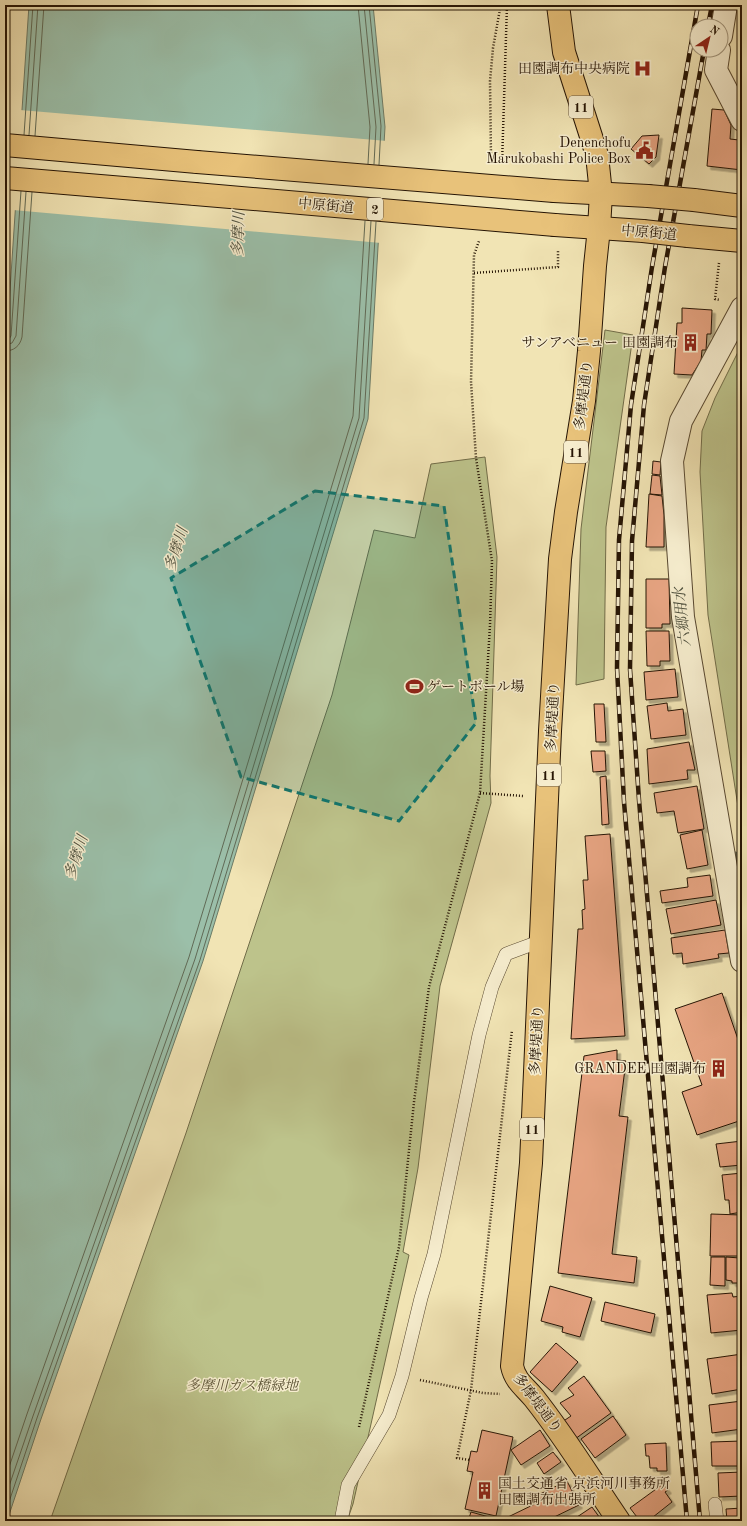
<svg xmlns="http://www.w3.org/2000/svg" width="747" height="1526" viewBox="0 0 747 1526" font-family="'Old Standard TT','Noto Serif JP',serif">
  <defs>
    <filter id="shadow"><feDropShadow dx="3.5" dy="3.5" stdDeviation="0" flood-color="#0004"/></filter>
  </defs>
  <rect width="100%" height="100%" fill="#f1e4b4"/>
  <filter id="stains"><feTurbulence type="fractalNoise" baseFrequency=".005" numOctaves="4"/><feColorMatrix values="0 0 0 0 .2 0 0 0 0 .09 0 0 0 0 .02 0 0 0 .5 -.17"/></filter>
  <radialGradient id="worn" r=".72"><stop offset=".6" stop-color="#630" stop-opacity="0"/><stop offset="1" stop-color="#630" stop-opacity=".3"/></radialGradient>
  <g fill="#bdc38b" stroke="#716c48">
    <polygon points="605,330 633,335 606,527 604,679 576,685 581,529"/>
    <polygon points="742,344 742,832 708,615 700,472 702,431 715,398"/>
    <polygon points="485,457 497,557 490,776 491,803 440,986 418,1168 403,1252 409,1255 353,1504 347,1521 50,1521 186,1133 332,695 374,530 415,538 431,464"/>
  </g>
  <polygon fill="#9bbfa9" stroke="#6c7b67" points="29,5 373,5 385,127 368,419 203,961 41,1419 7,1521 5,1521 5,365"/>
  <polygon fill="#f1e4b4" points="20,110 387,141 381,243 13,210"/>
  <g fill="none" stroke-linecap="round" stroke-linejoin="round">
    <g stroke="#606a56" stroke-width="1">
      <polyline points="358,5 370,127 368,164"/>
      <polyline points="364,5 376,127 374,164"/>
      <polyline points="369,5 381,126 379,165"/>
      <polyline points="24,135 33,5"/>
      <polyline points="29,135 38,5"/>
      <polyline points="35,136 44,5"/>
      <polyline points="5,340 9,339 11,336 21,191"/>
      <polyline points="5,345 12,343 16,336 26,192"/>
      <path d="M5 351C14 351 20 346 22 337L32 192"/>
      <polyline points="5,1479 27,1414 189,957 353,416 365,221"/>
      <polyline points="5,1498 33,1416 195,959 359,418 371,221"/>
      <polyline points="5,1514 37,1418 200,960 364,418 376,222"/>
    </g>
    <polyline stroke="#6c7b67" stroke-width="7" points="735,855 742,895"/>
  </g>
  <g fill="#e8a583" stroke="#251404" filter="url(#shadow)">
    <polygon points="712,109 724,110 731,125 730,139 739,140 738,148 742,149 742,170 707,166"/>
    <polygon points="659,135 656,157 649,164 631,149 642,136"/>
    <polygon points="682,308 712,310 711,334 707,334 706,350 702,350 701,361 692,375 674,374 677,323 682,323"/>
    <polygon points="653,461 661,462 660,475 652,474"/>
    <polygon points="652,475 660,476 662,495 650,494"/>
    <polygon points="649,494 662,496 664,515 664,547 646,547"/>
    <polygon points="646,579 669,579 670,624 662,624 662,628 646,628"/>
    <polygon points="646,631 669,631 670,661 660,661 660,666 647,666"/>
    <polygon points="675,669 678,697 646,700 644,672"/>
    <polygon points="667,703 668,711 683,709 686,735 651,739 647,706"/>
    <polygon points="594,704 604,704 606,742 596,742"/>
    <polygon points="689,742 695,770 687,770 688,779 649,784 647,749"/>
    <polygon points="591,751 605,751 606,771 593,772"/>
    <polygon points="606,776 609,824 602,825 600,777"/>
    <polygon points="697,786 704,829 678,833 674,811 657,813 654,793"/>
    <polygon points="702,830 708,865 687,869 680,835"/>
    <polygon points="610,834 625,1036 571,1039 578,929 583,929 582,910 585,909 583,880 588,880 585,836"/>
    <polygon points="710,875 713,896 662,903 660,891 688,887 687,878"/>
    <polygon points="716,900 721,925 671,934 666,909"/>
    <polygon points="725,930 729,953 718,954 719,958 683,964 682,953 673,954 671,938"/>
    <polygon points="722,993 742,1051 742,1120 697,1135 682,1092 702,1085 675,1009"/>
    <polygon points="617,1050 617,1060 626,1061 619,1116 628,1117 612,1254 637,1257 634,1283 558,1273 584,1056"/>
    <polygon points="742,1141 742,1165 720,1167 716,1144"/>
    <polygon points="742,1173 742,1212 730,1214 729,1200 725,1200 722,1175"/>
    <polygon points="711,1214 741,1215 740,1256 710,1256"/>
    <polygon points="711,1257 725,1257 725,1286 710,1285"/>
    <polygon points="726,1257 740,1258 739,1283 732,1283 732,1281 726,1280"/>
    <polygon points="550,1286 592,1298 580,1337 562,1332 563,1327 541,1321"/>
    <polygon points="732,1293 733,1297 742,1296 742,1330 711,1333 707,1295"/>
    <polygon points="605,1302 655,1314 651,1333 601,1321"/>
    <polygon points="556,1343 578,1362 552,1392 530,1372"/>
    <polygon points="742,1354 742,1389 712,1394 707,1359"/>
    <polygon points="584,1376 611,1413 575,1439 562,1422 571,1416 560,1403 574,1395 568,1388"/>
    <polygon points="742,1401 742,1429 712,1433 709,1405"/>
    <polygon points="613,1416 626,1435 595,1458 581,1439"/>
    <polygon points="482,1430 513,1437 496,1516 465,1509 473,1472 467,1471 471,1451 477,1452"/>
    <polygon points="540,1430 550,1446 521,1465 511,1450"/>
    <polygon points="742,1441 742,1466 712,1466 711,1442"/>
    <polygon points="666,1443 667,1471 657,1471 657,1468 650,1468 649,1456 646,1456 645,1444"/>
    <polygon points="553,1452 561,1462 544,1474 537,1463"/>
    <polygon points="742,1472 742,1496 719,1497 718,1473"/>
    <polygon points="567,1481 579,1505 546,1521 510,1521 508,1517 541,1501 538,1495"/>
    <polygon points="663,1484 668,1490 665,1492 672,1502 648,1521 640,1521 630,1508"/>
    <polygon points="592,1507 602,1521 571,1521"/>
    <polygon points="742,1508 742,1521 727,1521 726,1509"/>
    <polygon points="471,1512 489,1517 488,1521 468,1521"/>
  </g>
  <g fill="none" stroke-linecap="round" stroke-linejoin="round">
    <defs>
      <g id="service">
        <polyline points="715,1504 717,1521"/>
        <polyline points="341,1521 348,1485 389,1415 402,1376 421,1298 434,1254 479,1035 492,987 506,954 541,941"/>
      </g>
      <g id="minor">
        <polyline points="721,36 726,5"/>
        <polyline points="719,50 716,70 742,120"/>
        <polyline points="742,308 681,421 672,461 683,617 742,961"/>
      </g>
      <g id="primary">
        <path d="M558 5 564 52 597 155 601 194 599 228 595 266 589 351 584 401 566 512 560 559 550 731 531 1163 512 1366C515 1381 525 1387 534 1398 565 1437 591 1480 619 1521"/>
        <polyline points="5,145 197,162"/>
        <polyline points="5,178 195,194"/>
        <polyline points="554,191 648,196"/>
        <polyline points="694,200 742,206"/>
        <polyline points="555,225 643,231"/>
        <polyline points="688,236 742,241"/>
      </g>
    </defs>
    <use href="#service" stroke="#584830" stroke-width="14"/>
    <use href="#minor" stroke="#584830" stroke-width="24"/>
    <use href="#primary" stroke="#251404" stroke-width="24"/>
    <g stroke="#251404" stroke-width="2.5" stroke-dasharray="1 2" stroke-linecap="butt">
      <polyline points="493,162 491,157 490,81 493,48 500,9 499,5"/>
      <polyline points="502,164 507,5"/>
      <polyline points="719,263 715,299 720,300"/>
      <polyline points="474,273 558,267 558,251"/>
      <polyline points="480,793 523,796"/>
      <polyline points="420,1380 483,1393 500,1394"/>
      <polyline points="359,1427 399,1247 414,1102 429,987 480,793 490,625 492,561 476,458 471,382 474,255 479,241"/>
      <polyline points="469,1460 457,1458 471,1390 512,1030"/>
    </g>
    <use href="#service" stroke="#f6edce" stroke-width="13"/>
    <use href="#minor" stroke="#f6edce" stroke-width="22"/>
    <use href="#primary" stroke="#e8c27a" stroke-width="22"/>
    <defs>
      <g id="rail">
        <polyline points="708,26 712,5"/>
        <polyline points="687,1521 624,802 617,668 619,540 631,405 652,267 698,5"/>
        <polyline points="700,1521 639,800 630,669 632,541 644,405 665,267 704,50"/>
      </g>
    </defs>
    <use href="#rail" stroke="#251404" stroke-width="4.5"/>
    <use href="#rail" stroke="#f6edce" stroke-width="3" stroke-dasharray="9" stroke-linecap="butt"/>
    <defs>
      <g id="primary-bridge">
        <polyline points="197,162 554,191"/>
        <polyline points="195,194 555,225"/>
        <polyline points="648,196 694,200"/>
        <polyline points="643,231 688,236"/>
      </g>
    </defs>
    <use href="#primary-bridge" stroke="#251404" stroke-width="24" stroke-linecap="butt"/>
    <use href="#primary-bridge" stroke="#e8c27a" stroke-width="22"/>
  </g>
  <path fill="#0f766e" fill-opacity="0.2" stroke="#0f766e" stroke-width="3" stroke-dasharray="8 5" stroke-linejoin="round" d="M315 491 444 506 476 723 399 821 241 777 171 578Z"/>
  <defs>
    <symbol id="hospital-bare" viewBox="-9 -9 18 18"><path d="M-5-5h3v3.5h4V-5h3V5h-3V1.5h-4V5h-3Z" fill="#8f2418" stroke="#f6edce" stroke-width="2.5" paint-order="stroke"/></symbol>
    <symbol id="civic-bare" viewBox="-9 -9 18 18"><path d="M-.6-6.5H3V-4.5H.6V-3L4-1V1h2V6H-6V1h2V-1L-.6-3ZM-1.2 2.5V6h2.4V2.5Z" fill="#8f2418" stroke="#f6edce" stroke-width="2.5" paint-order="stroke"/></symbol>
    <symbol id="building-bare" viewBox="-9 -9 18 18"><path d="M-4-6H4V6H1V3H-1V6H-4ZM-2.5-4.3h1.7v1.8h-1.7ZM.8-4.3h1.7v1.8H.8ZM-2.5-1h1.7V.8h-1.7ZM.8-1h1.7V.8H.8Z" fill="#8f2418" stroke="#f6edce" stroke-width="2.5" paint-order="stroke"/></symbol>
    <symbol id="stadium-bare" viewBox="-9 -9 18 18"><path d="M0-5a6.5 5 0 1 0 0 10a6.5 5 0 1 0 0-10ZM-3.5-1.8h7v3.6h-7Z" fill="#8f2418" stroke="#f6edce" stroke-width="2.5" paint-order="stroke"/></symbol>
  </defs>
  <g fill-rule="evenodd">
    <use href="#hospital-bare" x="630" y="56" width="25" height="25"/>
    <use href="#civic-bare" x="632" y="138" width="25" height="25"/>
    <use href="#building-bare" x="678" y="330" width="25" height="25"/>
    <use href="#stadium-bare" x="402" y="674" width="25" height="25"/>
    <use href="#building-bare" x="706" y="1056" width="25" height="25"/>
    <use href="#building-bare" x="472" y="1478" width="25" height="25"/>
  </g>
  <g text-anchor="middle" stroke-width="3" stroke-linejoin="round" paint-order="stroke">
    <g fill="#f6edce" stroke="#645541" stroke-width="1">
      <rect x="569" y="96" width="24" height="22" rx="3"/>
      <rect x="367" y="198" width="16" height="22" rx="3"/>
      <rect x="564" y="441" width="24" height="22" rx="3"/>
      <rect x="537" y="764" width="24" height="22" rx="3"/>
      <rect x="520" y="1118" width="24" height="22" rx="3"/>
    </g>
    <g font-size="13" font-weight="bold" fill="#251404">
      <text x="581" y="112">11</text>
      <text x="375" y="214">2</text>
      <text x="576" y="457">11</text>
      <text x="549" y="780">11</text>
      <text x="532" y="1134">11</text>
    </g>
    <g font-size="14" fill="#251404" stroke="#f6edce" text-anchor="end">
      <text x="630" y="73">田園調布中央病院</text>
      <text x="631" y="147">Denenchofu<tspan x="631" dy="16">Marukobashi Police Box</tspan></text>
      <text x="678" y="347">サンアベニュー 田園調布</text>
      <text x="427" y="691" text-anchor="start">ゲートボール場</text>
      <text x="706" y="1073">GRANDEE 田園調布</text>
      <text x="498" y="1488" text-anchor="start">国土交通省 京浜河川事務所<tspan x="498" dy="16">田園調布出張所</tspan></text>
    </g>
    <g font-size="14" fill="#251404" stroke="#f6edce">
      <text transform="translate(326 205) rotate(5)" y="5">中原街道</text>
      <text transform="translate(649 232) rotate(5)" y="5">中原街道</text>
      <text transform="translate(583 395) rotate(-83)" y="5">多摩堤通り</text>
      <text transform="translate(552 717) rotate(-87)" y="5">多摩堤通り</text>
      <text transform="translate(536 1040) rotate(-87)" y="5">多摩堤通り</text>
      <text transform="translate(538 1403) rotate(53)" y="5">多摩堤通り</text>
    </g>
    <g font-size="14" font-style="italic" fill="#5a5133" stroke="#f6edce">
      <text x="242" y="1390">多摩川ガス橋緑地</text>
    </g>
    <g font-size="15" font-style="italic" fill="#4e503e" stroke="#f6edce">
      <text transform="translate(238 234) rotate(-88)" y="5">多摩川</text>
      <text transform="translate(176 549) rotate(-72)" y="5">多摩川</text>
      <text transform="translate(682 617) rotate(-97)" y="5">六郷用水</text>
      <text transform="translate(76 857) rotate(-72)" y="5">多摩川</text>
    </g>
  </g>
  <rect width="747" height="1526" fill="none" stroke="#f1e4b4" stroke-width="20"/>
  <rect x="6" y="6" width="735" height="1514" fill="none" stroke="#251404" stroke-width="2"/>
  <rect x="10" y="10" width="727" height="1506" fill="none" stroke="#251404"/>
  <g transform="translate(709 38) rotate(35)"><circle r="19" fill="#f6edce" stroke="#a2967d"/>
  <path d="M0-3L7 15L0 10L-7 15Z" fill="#8f2418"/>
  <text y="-6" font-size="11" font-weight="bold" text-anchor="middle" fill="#251404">N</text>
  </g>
  <rect width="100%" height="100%" filter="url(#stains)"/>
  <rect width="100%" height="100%" fill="url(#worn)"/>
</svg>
